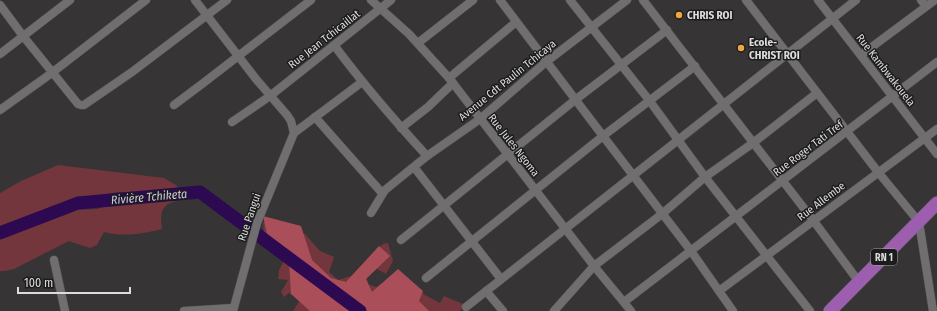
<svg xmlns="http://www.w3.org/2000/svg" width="937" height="311" viewBox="0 0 937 311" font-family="'Fira Sans Condensed',sans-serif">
  <rect width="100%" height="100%" fill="#363435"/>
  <g fill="#73363c">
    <polygon points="58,165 164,178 176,185 179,189 156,193 117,192 93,197 78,197 0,226 0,193 21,181"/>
    <path d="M170 199 177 201C160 204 160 215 162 229 141 234 125 237 104 232L97 245 90 248 69 241 14 269 5 271H0V239L6 236 71 210 97 209 120 202Z"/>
    <polygon points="266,217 305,234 320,251 334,257 329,272 338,280 351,276 383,244 388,243 393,261 386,274 375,268 366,273 368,284 376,287 389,279 412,282 425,295 440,303 444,296 463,304 462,308 460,311 293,311 300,300 289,293 284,297 281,292 288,280 278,279 279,270 286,257 264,234 263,223"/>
  </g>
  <polygon fill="#aa4f59" points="263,216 301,226 312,260 331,278 346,282 379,246 390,256 366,279 372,292 398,269 423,291 419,301 429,311 310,311 291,294 289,262 267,234"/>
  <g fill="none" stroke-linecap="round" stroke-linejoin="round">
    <polyline stroke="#2c0951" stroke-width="13" points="0,233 78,203 200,192 360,311"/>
    <defs>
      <g id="minor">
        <polyline points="195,0 256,79 287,115 291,121 294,133"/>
        <polyline points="371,0 409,34 449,78 594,266 631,311"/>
        <polyline points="500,0 603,136 691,251 733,311"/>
        <polyline points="570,0 649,100 705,177 810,311"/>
        <polyline points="643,0 813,220 859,282"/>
        <polyline points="746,0 878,172 919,222 933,311"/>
        <polyline points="818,0 937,154"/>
        <polyline points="921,0 926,6"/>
        <polyline points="0,5 23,36 78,104 81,105 84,105 132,72 227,0"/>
        <polyline points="418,43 473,0"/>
        <path d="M334 45C363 84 394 120 427 156"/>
        <polyline points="0,54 70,0"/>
        <polyline points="861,55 935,0"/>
        <polyline points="449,78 516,22"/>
        <polyline points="174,105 202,84 311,0"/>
        <polyline points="0,110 49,75 146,0"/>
        <polyline points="315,117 382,193"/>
        <polyline points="232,122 270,96 391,0"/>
        <polyline points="401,128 428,107 453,83"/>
        <polyline points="294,133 362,82"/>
        <polyline points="414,167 501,279"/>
        <polyline points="371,213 385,190 427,156 480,119 546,62 627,0"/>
        <polyline points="401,240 575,100 667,30"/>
        <polyline points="54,260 65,311"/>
        <polyline points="426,278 603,136 695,66"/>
        <polyline points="486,291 503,311"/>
        <polyline points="719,291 937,129"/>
        <polyline points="624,302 937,62"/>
        <polyline points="466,307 856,0"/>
        <polyline points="184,311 233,308"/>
        <polyline points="233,311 257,223 294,133"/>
        <polyline points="554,311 594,266 662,214 705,177 753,143 817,93"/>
      </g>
      <polyline id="trunk" points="830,311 937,203"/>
    </defs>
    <use href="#minor" stroke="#535253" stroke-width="9"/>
    <use href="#trunk" stroke="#535253" stroke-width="14"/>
    <use href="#minor" stroke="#706e6f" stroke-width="8"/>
    <use href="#trunk" stroke="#9e5eb0" stroke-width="13"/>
  </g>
  <g fill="#f0a63e" stroke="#1d1c1d" stroke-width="1.5">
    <circle cx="679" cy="15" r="4"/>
    <circle cx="741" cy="48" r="4"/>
  </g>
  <g text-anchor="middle" stroke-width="3" stroke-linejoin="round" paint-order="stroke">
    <rect fill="#1d1c1d" stroke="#a3a2a3" stroke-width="1" x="871" y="249" width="26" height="16" rx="3"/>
    <g font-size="10" font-weight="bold" fill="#dddcdd">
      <text x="884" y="261">RN 1</text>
    </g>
    <g font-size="11" font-weight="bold" fill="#dddcdd" stroke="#1d1c1d" text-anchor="start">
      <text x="687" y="19">CHRIS ROI</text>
      <text x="749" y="46">Ecole-<tspan x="749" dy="13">CHRIST ROI</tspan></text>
    </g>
    <g font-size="11" fill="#dddcdd" stroke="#1d1c1d">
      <text transform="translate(324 39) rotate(-38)" y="4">Rue Jean Tchicaillat</text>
      <text transform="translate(886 70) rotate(52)" y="4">Rue Kambwakouela</text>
      <text transform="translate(507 80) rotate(-39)" y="4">Avenue Cdt Paulin Tchicaya</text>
      <text transform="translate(514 145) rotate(52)" y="4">Rue Jules Ngoma</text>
      <text transform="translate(808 148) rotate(-37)" y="4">Rue Roger Tati Tref</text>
      <text transform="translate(821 201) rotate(-37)" y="4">Rue Allembe</text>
      <text transform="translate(249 217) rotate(-71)" y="4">Rue Pangui</text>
    </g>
    <g font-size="12" font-style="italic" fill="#d2c5ef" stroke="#1d1c1d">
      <text transform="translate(149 197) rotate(-5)" y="4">Rivière Tchiketa</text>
    </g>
  </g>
  <path d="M18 287v6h112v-6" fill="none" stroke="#dddcdd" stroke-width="2"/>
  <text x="24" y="287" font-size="12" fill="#dddcdd" stroke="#1d1c1d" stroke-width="3" paint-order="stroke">100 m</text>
</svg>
